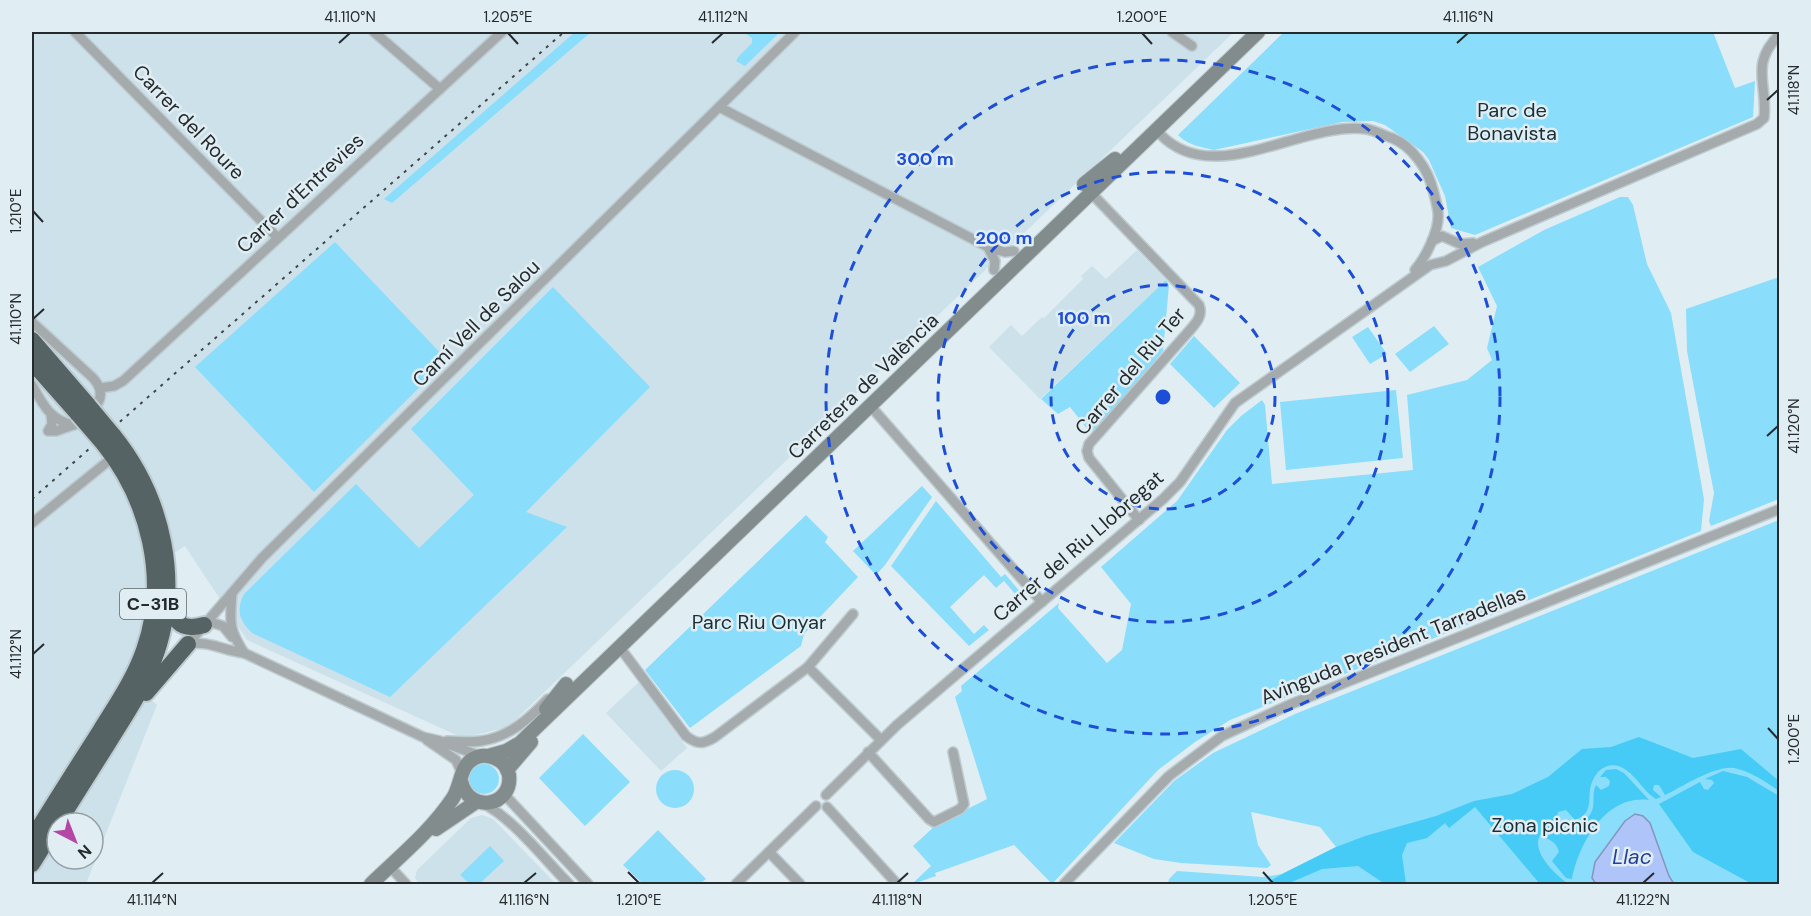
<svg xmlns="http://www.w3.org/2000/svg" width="1811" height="916" viewBox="0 0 1811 916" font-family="'DM Sans',sans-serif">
  <rect width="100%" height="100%" fill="#e0eef4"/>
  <g fill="#cce1ea" fill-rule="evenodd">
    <path d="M32 32H1234L508 727 463 738 247 640 185 546 147 571 143 630 124 674 157 705 86 884H32ZM57 823H93V859H57Z"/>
    <polygon points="1137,250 1166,280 1040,399 989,347 1011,325 1022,336 1042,317 1044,318 1083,279 1081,276 1092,266 1106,279"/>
    <polygon points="639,682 687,748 661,771 606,713"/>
    <polygon points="482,815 493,819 556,884 419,884 415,878 417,870 471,818"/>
  </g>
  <g fill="#8addfb">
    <polygon points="575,32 591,32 392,203 384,199"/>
    <polygon points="747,32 780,32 745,66 736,61 739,56 752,43 752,38 746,34"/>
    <path d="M1284 32H1713L1735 88 1755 81 1753 117 1475 235 1451 228 1445 196 1429 160 1423 152 1385 125 1373 121 1342 122 1214 150C1200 147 1188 145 1178 135Z"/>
    <polygon points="1620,197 1628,197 1633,205 1647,264 1671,313 1704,499 1701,531 1230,720 1195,742 1158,770 1052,884 1014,845 935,873 936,876 916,883 914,882 931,866 913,846 936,825 987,799 955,697 962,691 961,686 1059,603 1058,608 1107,663 1122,650 1131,604 1101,567 1177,501 1227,430 1241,416 1262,400 1265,405 1272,484 1413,470 1407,395 1467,380 1492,360 1487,348 1497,306 1478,267 1544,230"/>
    <polygon points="335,242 447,360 314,492 195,367"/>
    <polygon points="1779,277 1779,499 1711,526 1709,521 1714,493 1687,351 1686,309"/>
    <polygon points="1166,280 1169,285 1163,351 1092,435 1070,407 1058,414 1041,399"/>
    <path d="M553 287 650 387 526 512 567 527 390 697 252 633C239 620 236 610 244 594L356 484 419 548 474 495 411 429Z"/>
    <polygon points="1434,326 1449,344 1410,372 1395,354"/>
    <polygon points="1368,327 1387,354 1370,364 1352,337"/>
    <polygon points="1194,336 1240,383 1214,408 1170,364"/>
    <polygon points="1396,390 1403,458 1286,470 1280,402"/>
    <polygon points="922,486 932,497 885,565 876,575 853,551"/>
    <polygon points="936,501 1001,577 1005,574 1022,594 1016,595 1004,581 996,588 984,575 950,607 974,634 984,625 989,630 969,646 891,566"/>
    <polygon points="806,515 828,537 825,542 858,577 804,634 801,646 690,728 645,670"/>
    <polygon points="1779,520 1779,884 1168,884 1169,879 1177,871 1263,877 1282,874 1336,847 1320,827 1251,812 1258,845 1271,865 1267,868 1181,863 1154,859 1114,843 1174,781 1213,753 1295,714"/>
    <polygon points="583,734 630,782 585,826 539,778"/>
    <circle cx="484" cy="779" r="15"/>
    <circle cx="675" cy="789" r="19"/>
    <polygon points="658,830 706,879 700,884 643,884 623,865"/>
    <polygon points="490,846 504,861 479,884 470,884 460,875"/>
  </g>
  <g fill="#45cbf5">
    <path d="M1639 737 1693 758 1741 749 1779 781V791C1766 782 1750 771 1734 768 1715 765 1682 787 1665 795L1659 785H1654L1653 790 1661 797 1656 799C1644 792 1638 778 1626 770 1609 758 1593 771 1590 790 1589 796 1590 803 1588 808 1586 815 1580 818 1575 820L1566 810 1558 812 1557 818 1561 822H1569C1561 824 1552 826 1545 830 1524 846 1556 876 1569 884H1540L1475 807 1449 828 1445 823 1427 838 1407 843 1402 855 1406 884H1385L1358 866 1322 869 1287 884H1265L1282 874 1336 847 1365 836 1436 816 1474 801 1512 794 1548 777 1582 749 1611 747Z"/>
    <path d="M1616 769 1624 773 1649 800C1606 794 1579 843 1572 879L1566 878 1552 861 1559 852C1557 844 1552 840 1545 838 1555 823 1581 830 1591 813 1596 805 1591 794 1596 785L1601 790 1609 786 1610 781 1606 777H1600L1606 770Z"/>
    <polygon points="1723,771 1747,777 1779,796 1779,884 1752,884 1693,852 1659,804 1700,782 1704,789 1708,790 1714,783 1712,780 1705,779"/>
  </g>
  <polygon fill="#afc4f8" stroke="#8696bb" stroke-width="1.5" points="1635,814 1643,816 1650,823 1669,876 1674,884 1596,884 1592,878 1595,862 1625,821"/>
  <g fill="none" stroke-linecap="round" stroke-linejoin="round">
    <defs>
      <g id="street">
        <polyline points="75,32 278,238"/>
        <polyline points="374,32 440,89"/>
        <polyline points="1172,32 1192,46"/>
        <polyline points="719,107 988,247"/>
        <path d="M1160 134C1213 190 1301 121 1366 129 1374 130 1383 135 1392 138 1412 146 1428 169 1433 190 1435 197 1437 205 1438 212 1440 229 1426 257 1415 270"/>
        <path d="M1095 197 1199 305C1203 315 1197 322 1190 330L1089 444 1087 451 1089 458 1139 520"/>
        <polyline points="1432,241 1442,236 1460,244 1473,243"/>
        <polyline points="994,270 995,261 988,247 1005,252 1014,251"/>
        <path d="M32 322 93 378C112 399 91 412 74 425 51 421 43 405 32 385"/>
        <polyline points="100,388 114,386 123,381 502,32"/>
        <polyline points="874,410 1042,602"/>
        <polyline points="51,415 52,424 48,431 56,431 73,425"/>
        <polyline points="32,523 107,462"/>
        <path d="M232 593C230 622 228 628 244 653"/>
        <polyline points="207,621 223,626 232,637"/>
        <polyline points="188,644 262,558 795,32"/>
        <path d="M188 644C207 640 225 651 244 653L423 737 440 741 480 756"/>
        <path d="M624 653 686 736C698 745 703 744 715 737L808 667 853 614"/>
        <polyline points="808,667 881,740"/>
        <polyline points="427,740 456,760 462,773"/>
        <path d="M447 741C458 741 469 743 481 741 509 737 529 719 548 699"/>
        <polyline points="868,752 929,819 934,822 960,809 964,804 953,752"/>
        <polyline points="504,794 588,884"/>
        <path d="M826 795 897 725 1163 499 1180 482 1235 403 1430 265 1446 261 1482 242 1757 124 1764 118C1768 84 1749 64 1780 34"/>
        <path d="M482 803C512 817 545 860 569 884"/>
        <polyline points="827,807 897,884"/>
        <polyline points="769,852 800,884"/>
        <polyline points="394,871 406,884"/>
        <polyline points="736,884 816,806"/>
        <polyline points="1064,884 1169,776 1222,736 1289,705 1780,509"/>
      </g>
      <g id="secondary">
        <polyline points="1084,184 1115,159"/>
        <polyline points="546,709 566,684"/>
        <polyline points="488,756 506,751 520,743 1258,32"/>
        <polyline points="507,770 531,742"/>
        <polyline points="436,829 476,802"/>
        <path d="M371 884C399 857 431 831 453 798 461 786 460 766 473 759 486 751 506 759 509 775 513 806 469 815 461 781"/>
      </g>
      <g id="highway">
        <polyline points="32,340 88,405"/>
        <polyline points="32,362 78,414"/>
        <path d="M172 598C172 621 180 632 204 625"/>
        <polyline points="146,693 188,644"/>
        <path d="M58 823C75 796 92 769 109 742 125 716 142 691 153 662 183 585 164 498 113 435"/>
        <path d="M32 839C54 803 77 767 100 731 116 705 134 679 144 650 169 580 149 500 103 443"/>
        <polyline points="32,864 57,824"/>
      </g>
    </defs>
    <use href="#street" stroke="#becbd0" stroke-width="12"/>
    <use href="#secondary" stroke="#becbd0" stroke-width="16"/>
    <use href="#highway" stroke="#becbd0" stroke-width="20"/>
    <use href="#street" stroke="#a5abac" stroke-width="9"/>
    <use href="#secondary" stroke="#838c8d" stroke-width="14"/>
    <use href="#highway" stroke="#566364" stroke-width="16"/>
    <polyline stroke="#40464a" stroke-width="2" stroke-dasharray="3 6" stroke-linecap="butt" points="32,499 564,32"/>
    <defs>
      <g id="highway-bridge">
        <polyline points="88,405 113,435"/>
        <polyline points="78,414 103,443"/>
      </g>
    </defs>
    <use href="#highway-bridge" stroke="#becbd0" stroke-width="20" stroke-linecap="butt"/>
    <use href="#highway-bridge" stroke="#566364" stroke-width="16"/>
  </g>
  <path fill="none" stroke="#252a2d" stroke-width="2" d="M508 33 518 44M1142 33 1152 44M339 43 350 33M712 43 723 33M1457 43 1468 33M1767 100 1778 90M33 211 43 222M33 319 44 309M1767 436 1778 426M33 654 44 644M1768 728 1778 739M628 872 639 883M1263 872 1273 883M152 883 163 873M524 883 536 873M897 883 908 873M1643 883 1654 873"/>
  <g fill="none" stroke="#1d4ed8" stroke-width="3" stroke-dasharray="10 8">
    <circle cx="1163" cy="397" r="112"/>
    <circle cx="1163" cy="397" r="225"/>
    <circle cx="1163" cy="397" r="337"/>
  </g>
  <g text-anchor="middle" stroke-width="5" stroke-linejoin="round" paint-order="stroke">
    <rect fill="#e0eef4" stroke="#5d6569" stroke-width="1.5" x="120" y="589" width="66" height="30" rx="4.5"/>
    <g font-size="18" font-weight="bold" fill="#252a2d">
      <text x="153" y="610">C-31B</text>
    </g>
    <g font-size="20" fill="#192f37" stroke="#e0eef4">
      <text x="1512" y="117">Parc de<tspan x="1512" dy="23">Bonavista</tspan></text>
      <text x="759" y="629">Parc Riu Onyar</text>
      <text x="1545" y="832">Zona picnic</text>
    </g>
    <g font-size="20" fill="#252a2d" stroke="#e0eef4">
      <text transform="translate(189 122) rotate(46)" y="7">Carrer del Roure</text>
      <text transform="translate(300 193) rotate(-43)" y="7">Carrer d'Entrevies</text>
      <text transform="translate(476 323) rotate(-45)" y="7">Camí Vell de Salou</text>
      <text transform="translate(1130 371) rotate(-50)" y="7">Carrer del Riu Ter</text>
      <text transform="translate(863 386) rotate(-44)" y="7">Carretera de València</text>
      <text transform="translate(1078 546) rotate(-41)" y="7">Carrer del Riu Llobregat</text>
      <text transform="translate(1393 645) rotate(-22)" y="7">Avinguda President Tarradellas</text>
    </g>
    <g font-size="21" font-style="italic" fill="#243e9d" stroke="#e0eef4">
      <text x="1632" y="864">Llac</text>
    </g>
  </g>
  <circle cx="1163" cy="397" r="9" fill="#1d4ed8" stroke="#e0eef4" stroke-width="3"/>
  <g font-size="18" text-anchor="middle" font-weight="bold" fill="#1d4ed8" stroke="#e0eef4" stroke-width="5" stroke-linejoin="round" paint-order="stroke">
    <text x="925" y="165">300 m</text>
    <text x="1004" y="244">200 m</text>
    <text x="1084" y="324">100 m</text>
  </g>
  <rect width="1811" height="916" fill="none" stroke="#e0eef4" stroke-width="66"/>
  <g transform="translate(75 841) rotate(138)"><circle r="28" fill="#e0eef4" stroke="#95a0a4" stroke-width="1.5"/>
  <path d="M0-4.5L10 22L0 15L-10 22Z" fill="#b447a6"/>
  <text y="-9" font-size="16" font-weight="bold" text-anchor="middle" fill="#252a2d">N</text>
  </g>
  <rect x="33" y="33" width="1745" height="850" fill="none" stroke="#252a2d" stroke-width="2"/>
  <g font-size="15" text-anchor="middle" fill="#252a2d">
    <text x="350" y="22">41.110°N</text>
    <text x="508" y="22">1.205°E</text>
    <text x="723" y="22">41.112°N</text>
    <text x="1142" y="22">1.200°E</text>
    <text x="1468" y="22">41.116°N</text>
    <text transform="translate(1794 90) rotate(-90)" y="5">41.118°N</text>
    <text transform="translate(16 211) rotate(-90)" y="5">1.210°E</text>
    <text transform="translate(16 319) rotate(-90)" y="5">41.110°N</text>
    <text transform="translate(1794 426) rotate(-90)" y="5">41.120°N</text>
    <text transform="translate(16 654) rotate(-90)" y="5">41.112°N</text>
    <text transform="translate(1794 739) rotate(-90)" y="5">1.200°E</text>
    <text x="152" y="905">41.114°N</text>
    <text x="524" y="905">41.116°N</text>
    <text x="639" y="905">1.210°E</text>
    <text x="897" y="905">41.118°N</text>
    <text x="1273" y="905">1.205°E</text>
    <text x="1643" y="905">41.122°N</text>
  </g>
</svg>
